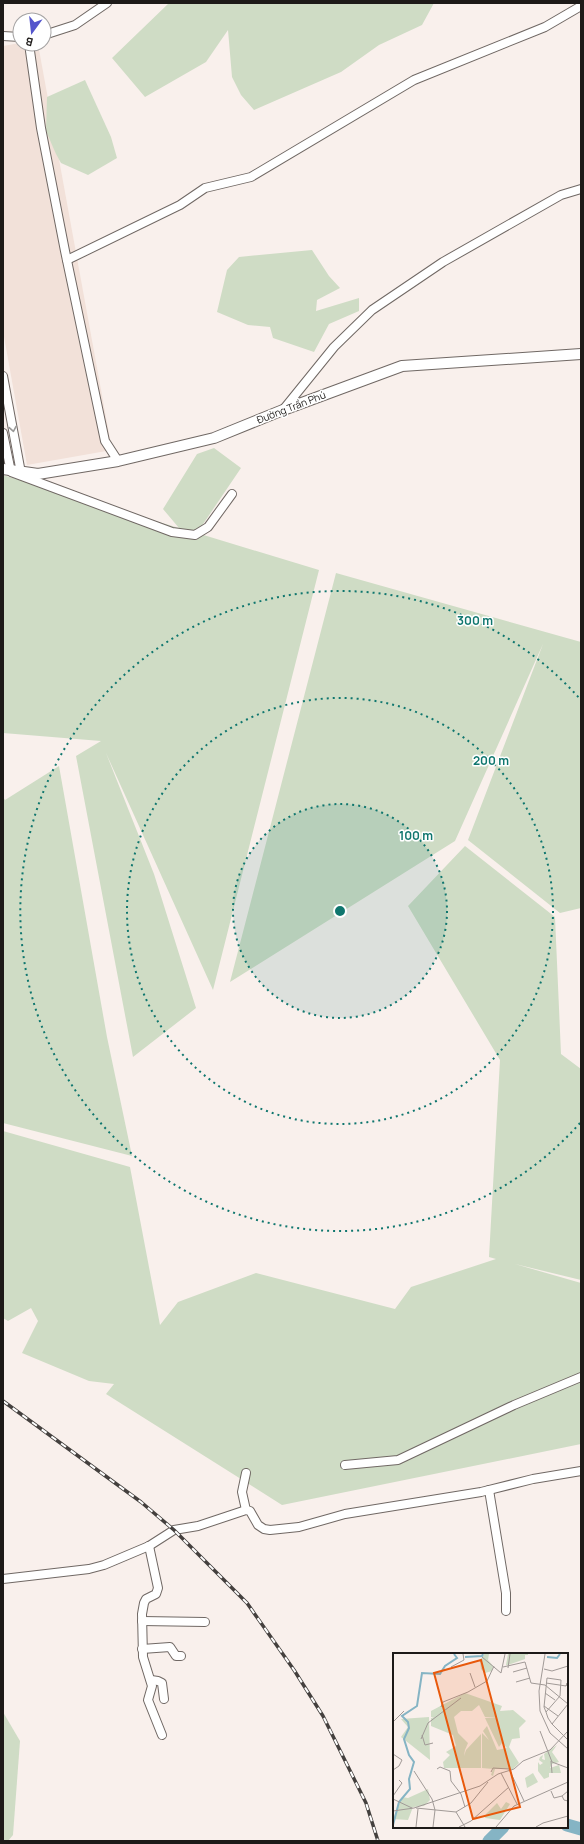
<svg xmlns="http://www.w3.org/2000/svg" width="584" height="1844" viewBox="0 0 584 1844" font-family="Manrope,sans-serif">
  <rect width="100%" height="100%" fill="#f9f0ec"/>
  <polygon fill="#f2e1d9" points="20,43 38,44 112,450 27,465 3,331 3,46"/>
  <g fill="#cfdcc5">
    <polygon points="169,3 434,3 422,25 379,45 341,72 254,110 241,95 232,77 228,30 206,62 145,97 112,58"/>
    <polygon points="85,80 111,137 117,158 88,175 61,163 56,154 46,131 47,97"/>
    <polygon points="312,250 329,276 340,288 317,300 316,311 359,298 359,311 329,324 314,352 273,338 270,327 248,325 217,312 227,270 239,257"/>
    <polygon points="214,448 241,468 197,533 319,570 213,990 106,753 154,874 196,1008 133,1057 76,756 101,741 3,733 3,475 179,528 163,509 197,454"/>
    <polygon points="336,573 581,642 581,908 560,913 468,840 543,644 455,841 230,982"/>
    <polygon points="59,766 107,1037 132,1156 3,1123 3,797 5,800"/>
    <polygon points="465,846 555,917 561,1054 581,1069 581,1280 515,1264 581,1283 581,1444 282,1505 106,1394 114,1384 89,1381 22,1353 38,1321 31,1308 8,1321 3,1318 3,1131 130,1167 160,1325 178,1302 256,1273 395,1309 411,1287 496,1259 489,1257 500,1060 408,906"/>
    <polygon points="3,1712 20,1741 13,1835 8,1841 3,1841"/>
  </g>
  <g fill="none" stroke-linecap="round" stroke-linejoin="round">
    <g stroke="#85b4c4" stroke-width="13">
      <polyline points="567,1825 581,1829"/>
      <polyline points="489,1841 503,1827"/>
    </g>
    <defs>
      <g id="minor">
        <polyline points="44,35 75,25 107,3"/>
        <polyline points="3,36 20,37"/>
        <polyline points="29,44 41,128 65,251 105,441 118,461"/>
        <polyline points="67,260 180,205 205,188 251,177 414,80 545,27 581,6"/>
        <polyline points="3,376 21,473"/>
        <polyline points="283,410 334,347 372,310 443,262 561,195 581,189"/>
        <polyline points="3,433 11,472 172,532 195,535 208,527 232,494"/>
        <polyline points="345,1465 398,1460 514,1405 581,1377"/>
        <polyline points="489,1490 506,1593 506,1611"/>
        <polyline points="246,1510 242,1492 246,1473"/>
        <polyline points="149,1546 158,1588 156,1594 146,1599 144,1603 142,1614 143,1657 152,1686 148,1700 162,1735"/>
        <polyline points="3,1579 89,1569 104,1565 149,1546 174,1530 198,1526 246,1510 250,1511 258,1525 264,1529 270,1530 299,1527 345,1514 481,1492 533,1479 581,1471"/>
        <polyline points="142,1621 205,1622"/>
        <polyline points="142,1649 170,1647 176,1656 181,1656"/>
        <polyline points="151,1680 158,1681 162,1683 164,1699"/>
      </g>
      <polyline id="major" points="3,469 38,474 118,461 214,438 283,410 402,366 581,354"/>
    </defs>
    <use href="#minor" stroke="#706864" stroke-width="10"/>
    <use href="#major" stroke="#706864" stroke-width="12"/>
    <use href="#minor" stroke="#fff" stroke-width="8"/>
    <use href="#major" stroke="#fff" stroke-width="10"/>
    <defs>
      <polyline id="rail" points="3,1401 141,1502 174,1530 247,1603 294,1670 323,1716 366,1803 378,1841"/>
    </defs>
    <use href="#rail" stroke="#44403e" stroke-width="3.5"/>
    <use href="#rail" stroke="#fff" stroke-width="2" stroke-dasharray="6" stroke-linecap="butt"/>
  </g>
  <defs><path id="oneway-chevron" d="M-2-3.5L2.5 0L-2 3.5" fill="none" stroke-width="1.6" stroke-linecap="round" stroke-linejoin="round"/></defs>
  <use stroke="#999897" href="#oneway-chevron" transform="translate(13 429) rotate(80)"/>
  <circle cx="340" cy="911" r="107" fill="#0f766e" fill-opacity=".12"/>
  <g fill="none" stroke="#0f766e" stroke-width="2" stroke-dasharray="2 4">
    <circle cx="340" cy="911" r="107"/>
    <circle cx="340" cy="911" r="213"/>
    <path d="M580 1123A320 320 0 1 1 580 699"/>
  </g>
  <g text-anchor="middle" stroke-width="3" stroke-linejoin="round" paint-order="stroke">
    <g font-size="10" fill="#1d1a18" stroke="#fff">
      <text transform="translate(291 407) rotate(-21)" y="4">Đường Trần Phú</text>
    </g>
  </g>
  <g transform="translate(393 1653)">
    <rect width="175" height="175" fill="#f9f0ec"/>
    <path d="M91 1H96L95 7 100 13 99 18 92 20 88 16 87 8ZM115 1H135V2H132V6L115 12H113ZM72 40 109 53 107 58 120 57 133 68 126 75 127 85 119 86 116 94 126 110 120 116H102L100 123 98 122 100 116 89 115V80L96 87 90 78 94 73 104 97 114 95 109 90 106 94 92 65 105 64H92L86 52 79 58H68L61 64 65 80 75 90 72 97 71 103 73 97 88 81V115H51L50 109 57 102 53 99 63 93 60 82 38 73V65L41 64H38V58ZM36 64 37 107 8 84 15 74 8 66ZM164 92 159 99 166 109 159 111 157 115 166 112 168 120H156V124L151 126 145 118V109L147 112 150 110 146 107 147 104 150 102 149 106 152 107 151 101ZM140 120 145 129 134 135 132 125ZM35 136 37 147 31 153 20 154 15 167 0 166 9 144 15 145ZM113 149 117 151 107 167 92 165 93 161 104 150 108 156Z" fill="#cfdcc5"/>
    <path fill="none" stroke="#85b4c4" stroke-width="2" d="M72 4 89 3 90 1M154 4 164 5 167 1M0 172 6 149 17 136 16 126 21 109 16 102 11 86 16 75 15 69 9 63 24 53 29 20 47 21 52 13 64 5 61 1"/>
    <path fill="none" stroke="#a19a97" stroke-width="1" d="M152 1 146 38 147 58 157 80 175 96M89 4 108 20 112 1M58 14 71 7 70 1M110 14 132 9 138 30M115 15 117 1M151 16 159 18 175 13M120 19 134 15M77 20 82 34M123 29 137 25M138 30 152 32 175 51M153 30 173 33 174 30V31L173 33M152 40 162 47M151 53 165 63M48 54 50 49 75 39 94 28 101 13M153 59 167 43 168 27 154 25 151 54 153 59 155 65 159 71 175 87M0 69 11 58M159 71 175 51M147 78 159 109 175 115M29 82 32 92 40 90M28 86 35 70 68 45M0 101 9 107 6 113 0 117M158 108 159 120M44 116 47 114 57 118 58 128 68 141 72 154M21 118 39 146 42 157 40 174M98 119 100 115 116 116 131 148M108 120 124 151M158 138 161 145 169 143M175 138 169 143 171 147 175 148M0 143 9 130 6 127M0 146 19 155M23 155 63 159 78 150 95 129M0 158 21 155 87 133 105 121 121 116 130 108 157 97 175 78M63 159 72 174M23 174 25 156M66 174 78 168 116 134M103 174 121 153 175 129M143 174 150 170 175 163"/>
    <path fill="#e8590c" fill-opacity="0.15" stroke="#e8590c" stroke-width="2" d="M88 7 127 154 80 166 41 20Z"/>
    <rect width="175" height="175" fill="none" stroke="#1d1a18" stroke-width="2"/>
  </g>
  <circle cx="340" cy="911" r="6" fill="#0f766e" stroke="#fff" stroke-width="2"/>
  <g font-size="12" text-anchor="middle" font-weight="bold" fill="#0f766e" stroke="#fff" stroke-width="3" stroke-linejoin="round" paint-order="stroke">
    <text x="475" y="625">300 m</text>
    <text x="491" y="765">200 m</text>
    <text x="416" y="840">100 m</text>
  </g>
  <rect width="584" height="1844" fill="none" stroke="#1d1a18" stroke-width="8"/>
  <g transform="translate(32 32) rotate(195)"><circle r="19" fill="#ffffff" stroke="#a5a3a3"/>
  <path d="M0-3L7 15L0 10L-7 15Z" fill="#5455cc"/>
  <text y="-6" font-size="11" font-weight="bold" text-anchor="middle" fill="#1d1a18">B</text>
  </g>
</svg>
